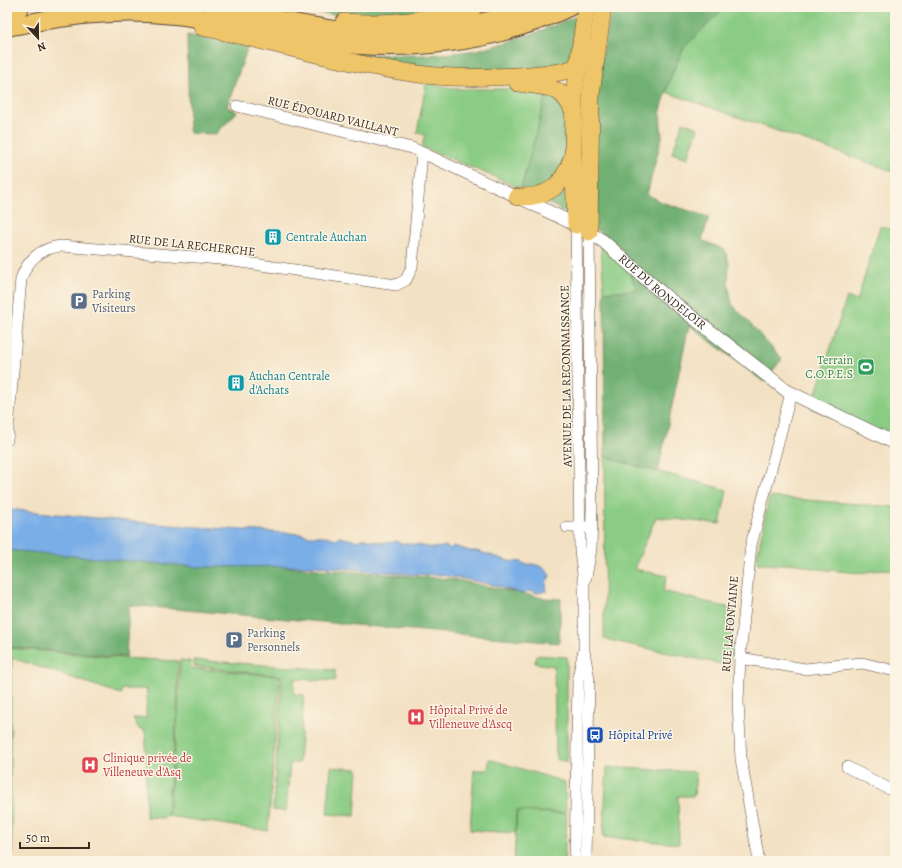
<svg xmlns="http://www.w3.org/2000/svg" width="902" height="868" viewBox="0 0 902 868" font-family="Alegreya,serif">
  <rect width="100%" height="100%" fill="#fcf5e5"/>
  <filter id="ink" filterUnits="userSpaceOnUse"><feTurbulence type="fractalNoise" baseFrequency=".025" numOctaves="2"/><feDisplacementMap in="SourceGraphic" scale="8" xChannelSelector="R" yChannelSelector="G"/><feConvolveMatrix kernelMatrix="1 2 1 2 8 2 1 2 1" color-interpolation-filters="sRGB"/></filter>
  <filter id="wash" filterUnits="userSpaceOnUse"><feTurbulence type="fractalNoise" baseFrequency=".012" numOctaves="4" result="noise"/><feDisplacementMap in="SourceGraphic" scale="16" xChannelSelector="R" yChannelSelector="G"/><feGaussianBlur stdDeviation="0.9" result="paint"/><feColorMatrix in="noise" values="0 0 0 0 0 0 0 0 0 0 0 0 0 0 0 0 0 1.4 0 .05"/><feComposite in="paint" operator="in"/></filter>
  <g filter="url(#wash)">
    <rect width="100%" height="100%" fill="#f3e1c3"/>
    <g fill="#8acc84" stroke="#627b51">
      <polygon points="725,7 895,7 895,172 666,92 670,79 684,48"/>
      <polygon points="426,83 458,89 530,89 547,92 521,188 422,147 425,135 417,133"/>
      <polygon points="683,122 698,128 688,158 672,153"/>
      <polygon points="880,226 895,231 895,444 811,408 847,297 857,301"/>
      <polygon points="600,232 619,249 637,290 604,292"/>
      <polygon points="605,457 727,490 720,524 656,517 634,569 667,576 663,591 734,609 730,666 604,639"/>
      <polygon points="769,497 895,507 895,571 883,569 861,573 816,569 794,563 777,565 756,563"/>
      <polygon points="7,648 122,658 178,661 177,716 167,815 165,818 146,817 146,736 144,730 139,729 133,718 146,718 147,689 122,689 121,694 12,658 10,757 12,855 11,861 7,861"/>
      <polygon points="536,655 567,657 567,762 556,759 554,666 535,663"/>
      <polygon points="180,660 190,661 191,668 280,676 268,831 168,816 178,715"/>
      <polygon points="194,660 335,670 335,681 294,679 294,694 304,695 299,763 290,763 286,811 273,810 282,676 194,666"/>
      <polygon points="489,759 565,782 566,813 516,811 515,833 470,830 474,770 488,770"/>
      <polygon points="331,767 358,769 355,816 327,814"/>
      <polygon points="607,767 696,772 694,796 678,796 679,844 603,837"/>
      <polygon points="517,811 567,814 564,861 514,861"/>
    </g>
    <g fill="#6fb072" stroke="#556d48">
      <polygon points="286,7 454,7 427,13 349,17"/>
      <polygon points="612,7 725,7 684,48 670,79 660,114 662,137 647,194 661,202 709,217 702,240 725,250 729,263 728,283 732,304 782,359 764,382 689,325 658,472 605,457 604,292 637,290 619,249 600,232 521,188 547,92 596,112 603,52"/>
      <path d="M576 16 571 58 566 64 515 70 434 69 344 51C383 56 424 57 463 52 502 47 540 32 576 16Z"/>
      <polygon points="187,35 248,46 227,107 237,112 216,134 189,133"/>
      <polygon points="7,546 451,579 543,598 561,599 559,643 129,605 126,657 7,647"/>
    </g>
    <path fill="#7aaee7" stroke="#5a6c82" d="M7 509 168 525 302 534 309 536H326L336 539 339 537 358 541 363 538C370 542 390 544 397 541L400 544C415 541 431 552 445 546L450 549 453 546 470 551H477L509 561 522 562 526 565C534 562 546 567 550 576L546 582 547 591 537 593 530 591 523 594 490 584 442 575 410 574 316 566 200 567 7 550Z"/>
  </g>
  <g filter="url(#ink)">
    <g fill="none" stroke-linecap="round" stroke-linejoin="round">
      <defs>
        <g id="minor">
          <polyline points="237,106 412,148 517,197"/>
          <polyline points="576,225 580,551 584,582 584,651 589,680 586,861"/>
          <path d="M7 440 21 279C27 260 41 248 61 246L220 259 396 285 406 280 412 267 422 153"/>
          <polyline points="567,527 587,527"/>
          <polyline points="586,577 591,549 592,507 589,232"/>
          <polyline points="740,658 805,669 862,663 895,671"/>
          <polyline points="847,767 895,792"/>
          <polyline points="575,861 578,678 583,654"/>
          <polyline points="759,861 741,759 738,702 740,658 751,545 791,393"/>
        </g>
        <g id="tertiary">
          <path id="s1" d="M519 197 576 225 603 241 663 294 787 391 895 443"/>
        </g>
        <g id="primary">
          <path d="M344 22C392 25 428 21 474 7"/>
          <path d="M202 27C274 42 345 64 418 74 455 79 493 78 530 75 545 73 564 74 577 66 586 61 592 53 598 44"/>
          <path d="M518 83C546 88 561 82 574 113"/>
          <path d="M517 197C547 198 563 187 572 158"/>
          <polyline points="576,225 573,154 574,94 586,7"/>
          <polyline points="589,232 591,94 603,7"/>
        </g>
        <g id="trunk">
          <path d="M213 7C256 15 300 26 344 31 409 38 473 29 535 7"/>
          <polyline points="7,9 20,7"/>
          <path d="M7 27C63 16 118 8 175 15 225 20 272 34 321 41 406 53 492 44 569 7"/>
        </g>
      </defs>
      <use href="#minor" stroke="#574537" stroke-width="12"/>
      <use href="#tertiary" stroke="#574537" stroke-width="14"/>
      <use href="#primary" stroke="#574537" stroke-width="18"/>
      <use href="#trunk" stroke="#574537" stroke-width="20"/>
      <use href="#minor" stroke="#fff" stroke-width="11"/>
      <use href="#tertiary" stroke="#fff" stroke-width="13"/>
      <use href="#primary" stroke="#eec569" stroke-width="17"/>
      <use href="#trunk" stroke="#eec569" stroke-width="18"/>
    </g>
  </g>
  <defs>
    <symbol id="building-square" viewBox="-11 -11 22 22"><rect x="-9" y="-9" width="18" height="18" rx="4" fill="#0f9aa8" stroke="#fcf5e5"/><path d="M-4-6H4V6H1V3H-1V6H-4ZM-2.5-4.3h1.7v1.8h-1.7ZM.8-4.3h1.7v1.8H.8ZM-2.5-1h1.7V.8h-1.7ZM.8-1h1.7V.8H.8Z" fill="#fff"/></symbol>
    <symbol id="parking-square" viewBox="-11 -11 22 22"><rect x="-9" y="-9" width="18" height="18" rx="4" fill="#5c6f8a" stroke="#fcf5e5"/><path d="M-3.5-5.5H1a3.5 3.5 0 0 1 0 7H-1V5.5H-3.5ZM-1-3.4V-.6H.8a1.4 1.4 0 0 0 0-2.8Z" fill="#fff"/></symbol>
    <symbol id="stadium-square" viewBox="-11 -11 22 22"><rect x="-9" y="-9" width="18" height="18" rx="4" fill="#2e9e5b" stroke="#fcf5e5"/><path d="M0-5a6.5 5 0 1 0 0 10a6.5 5 0 1 0 0-10ZM-3.5-1.8h7v3.6h-7Z" fill="#fff"/></symbol>
    <symbol id="hospital-square" viewBox="-11 -11 22 22"><rect x="-9" y="-9" width="18" height="18" rx="4" fill="#e0444e" stroke="#fcf5e5"/><path d="M-5-5h3v3.5h4V-5h3V5h-3V1.5h-4V5h-3Z" fill="#fff"/></symbol>
    <symbol id="bus-square" viewBox="-11 -11 22 22"><rect x="-9" y="-9" width="18" height="18" rx="4" fill="#1a4fb4" stroke="#fcf5e5"/><path d="M-5-6H5V4H4V6H2V4H-2V6H-4V4H-5ZM-3.5-4V0h7V-4ZM-3.5 1.2v1.5H-2V1.2ZM2 1.2v1.5H3.5V1.2Z" fill="#fff"/></symbol>
  </defs>
  <g fill-rule="evenodd">
    <use href="#building-square" x="263" y="227" width="20" height="20"/>
    <use href="#parking-square" x="69" y="291" width="20" height="20"/>
    <use href="#stadium-square" x="856" y="357" width="20" height="20"/>
    <use href="#building-square" x="226" y="373" width="20" height="20"/>
    <use href="#parking-square" x="224" y="630" width="20" height="20"/>
    <use href="#hospital-square" x="406" y="707" width="20" height="20"/>
    <use href="#bus-square" x="585" y="725" width="20" height="20"/>
    <use href="#hospital-square" x="80" y="755" width="20" height="20"/>
  </g>
  <g text-anchor="middle" stroke-width="3" stroke-linejoin="round" paint-order="stroke">
    <g font-size="12" fill="#3b2a1e" stroke="#fcf5e5">
      <text transform="translate(333 116) rotate(14)" y="4">RUE ÉDOUARD VAILLANT</text>
      <text transform="translate(192 245) rotate(6)" y="4">RUE DE LA RECHERCHE</text>
      <text dy="4" stroke="none"><textPath href="#s1" startOffset="173">RUE DU RONDELOIR</textPath></text>
      <text transform="translate(566 376) rotate(-91)" y="4">AVENUE DE LA RECONNAISSANCE</text>
      <text transform="translate(730 624) rotate(-85)" y="4">RUE LA FONTAINE</text>
    </g>
    <g font-size="12" fill="#0d838f" stroke="#fcf5e5" text-anchor="start">
      <text x="286" y="241">Centrale Auchan</text>
      <text x="249" y="380">Auchan Centrale<tspan x="249" dy="14">d'Achats</tspan></text>
    </g>
    <g font-size="12" fill="#4e5e75" stroke="#fcf5e5" text-anchor="start">
      <text x="92" y="298">Parking<tspan x="92" dy="14">Visiteurs</tspan></text>
      <text x="247" y="637">Parking<tspan x="247" dy="14">Personnels</tspan></text>
    </g>
    <g font-size="12" fill="#27864d" stroke="#fcf5e5" text-anchor="end">
      <text x="853" y="364">Terrain<tspan x="853" dy="14">C.O.P.E.S</tspan></text>
    </g>
    <g font-size="12" fill="#be3a42" stroke="#fcf5e5" text-anchor="start">
      <text x="429" y="714">Hôpital Privé de<tspan x="429" dy="14">Villeneuve d'Ascq</tspan></text>
      <text x="103" y="762">Clinique privée de<tspan x="103" dy="14">Villeneuve d'Asq</tspan></text>
    </g>
    <g font-size="12" fill="#164399" stroke="#fcf5e5" text-anchor="start">
      <text x="608" y="739">Hôpital Privé</text>
    </g>
  </g>
  <rect width="902" height="868" fill="none" stroke="#fcf5e5" stroke-width="24"/>
  <g transform="translate(38 38) rotate(158)" stroke="#fcf5e5" stroke-width="3" paint-order="stroke">
  <path d="M0-3L7 15L0 10L-7 15Z" fill="#3b2a1e"/>
  <text y="-6" font-size="11" font-weight="bold" text-anchor="middle" fill="#3b2a1e">N</text>
  </g>
  <path d="M20 842v6h69v-6" fill="none" stroke="#3b2a1e" stroke-width="2"/>
  <text x="26" y="842" font-size="12" fill="#3b2a1e" stroke="#fcf5e5" stroke-width="3" paint-order="stroke">50 m</text>
</svg>
